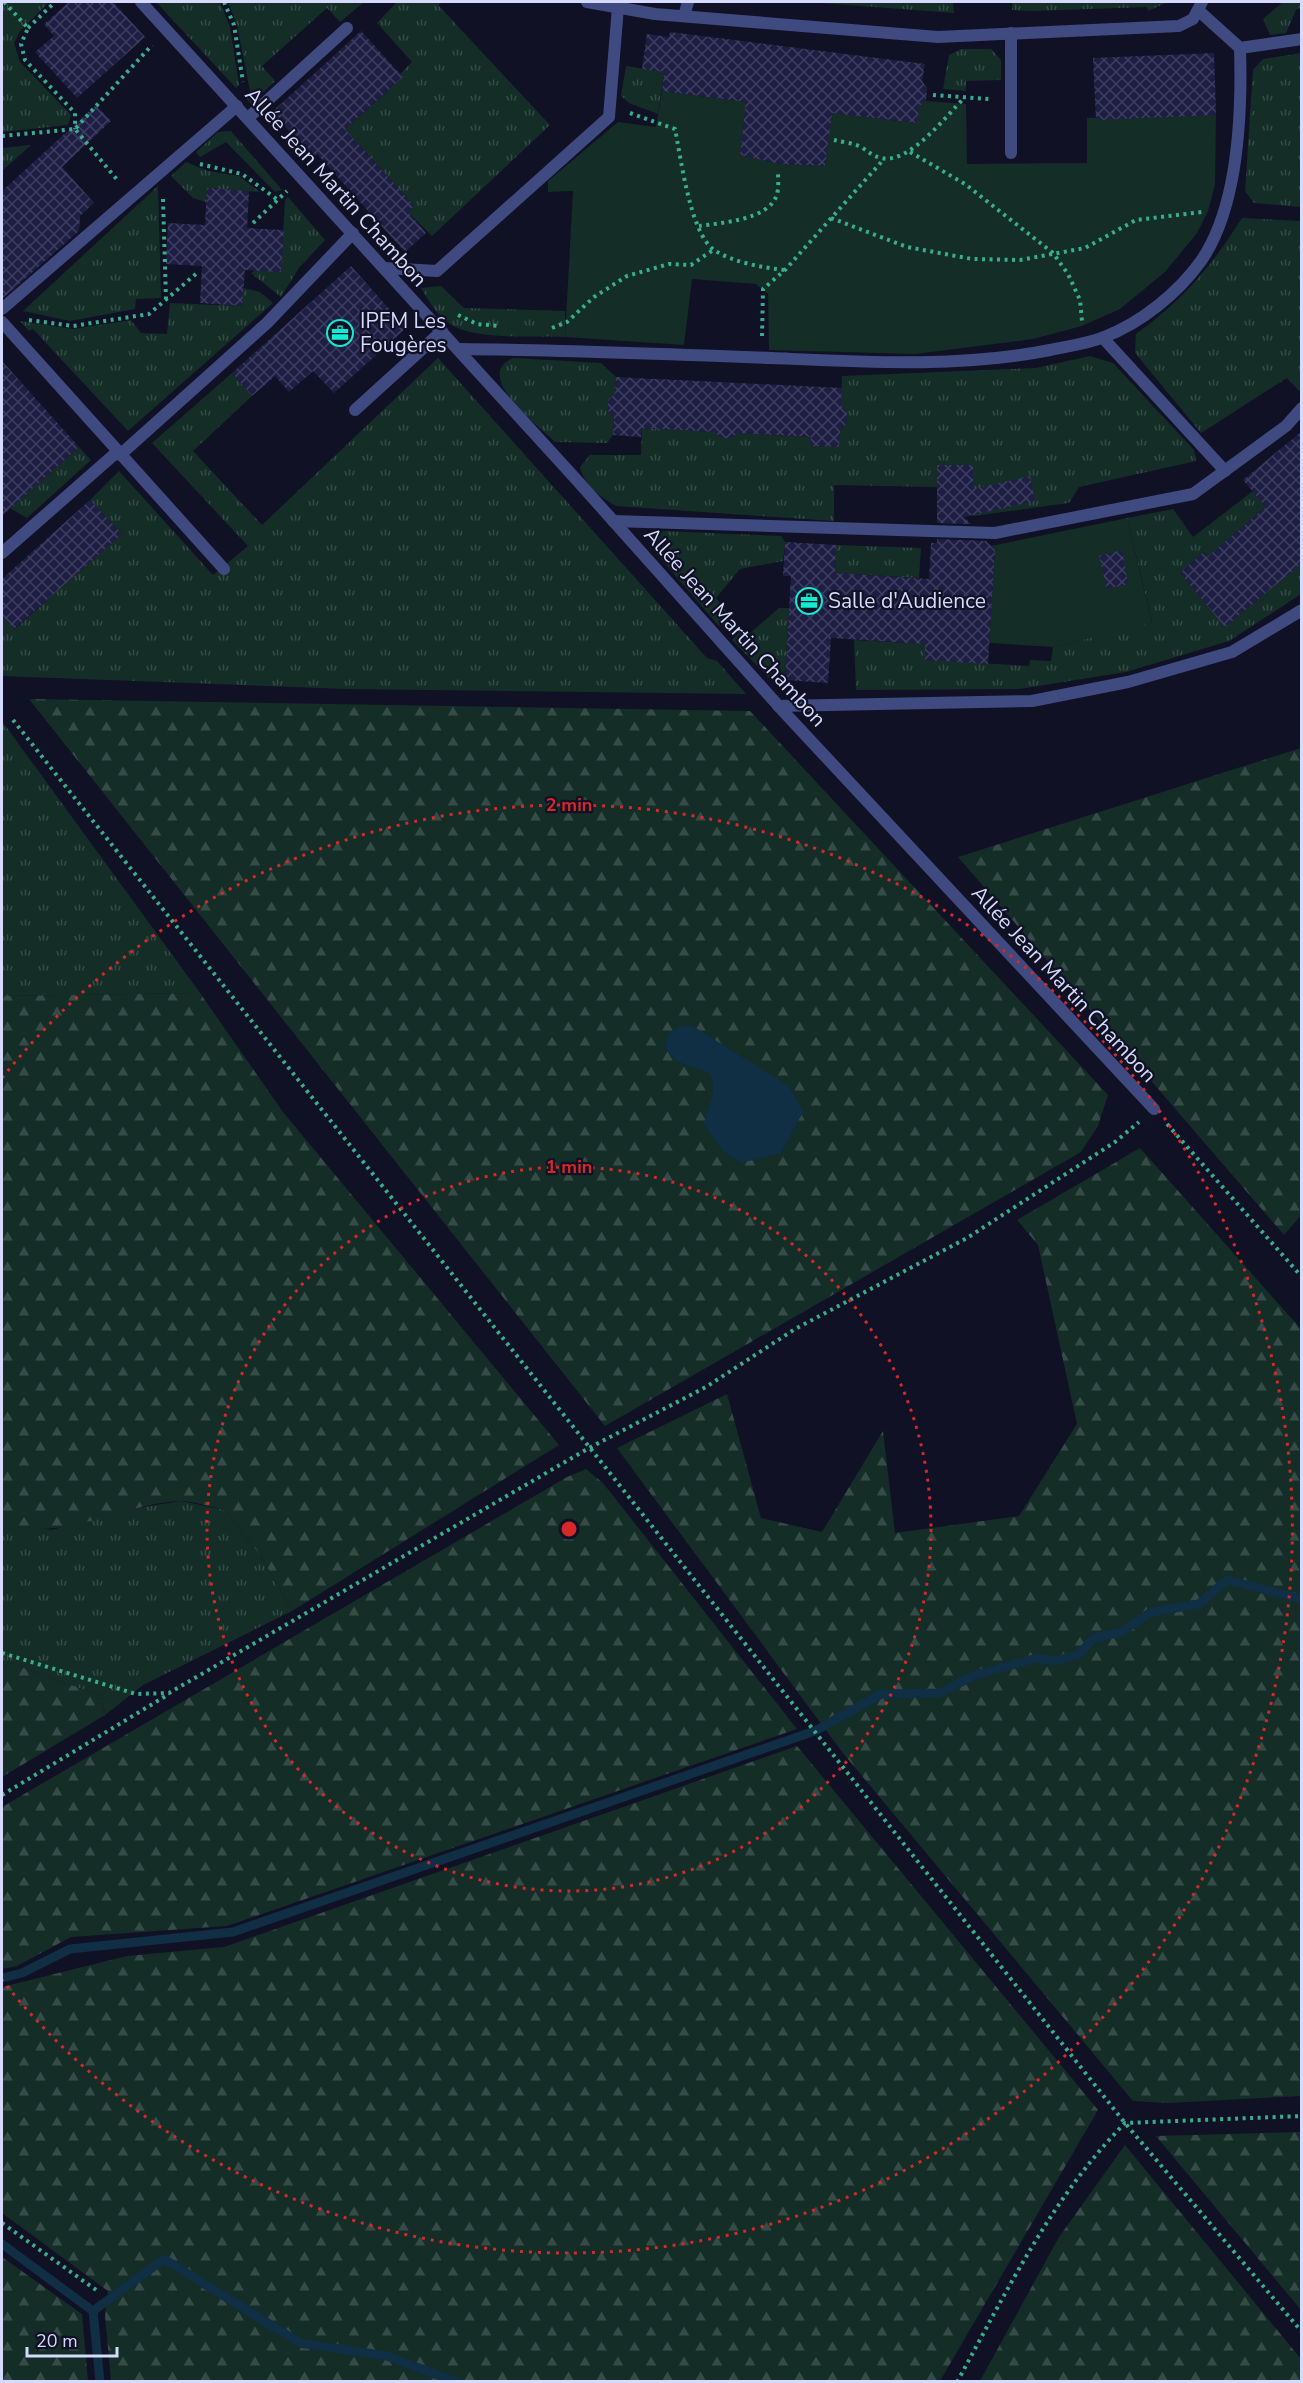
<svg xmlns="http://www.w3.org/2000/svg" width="1303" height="2383" viewBox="0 0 1303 2383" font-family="'Nunito Sans',sans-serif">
  <defs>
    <pattern id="grass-tufts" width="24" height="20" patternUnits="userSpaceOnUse" patternTransform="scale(1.5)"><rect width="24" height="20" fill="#142d27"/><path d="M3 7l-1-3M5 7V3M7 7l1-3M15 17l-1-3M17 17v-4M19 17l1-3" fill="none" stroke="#354b47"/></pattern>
    <pattern id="forest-firs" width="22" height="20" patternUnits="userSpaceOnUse" patternTransform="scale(1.5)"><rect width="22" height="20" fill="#142d27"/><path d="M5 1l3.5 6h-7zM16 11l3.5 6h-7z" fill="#354b47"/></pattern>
    <pattern id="building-cross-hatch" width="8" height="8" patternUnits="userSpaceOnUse" patternTransform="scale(1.5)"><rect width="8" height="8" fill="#1e1e44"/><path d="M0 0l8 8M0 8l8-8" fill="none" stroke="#3e3e60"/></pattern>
  </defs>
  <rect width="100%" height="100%" fill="#101124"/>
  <g fill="url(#grass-tufts)">
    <polygon points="2,2 49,2 20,31 14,43 20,62 71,115 68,125 2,132"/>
    <polygon points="156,2 220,2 230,27 239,85 236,88"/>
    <polygon points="228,2 364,2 340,22 327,8 262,66 275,81 251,104 245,97 250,91 237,25"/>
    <polygon points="397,2 442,2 438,5 550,125 432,236 408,212 414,206 345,129 400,80 400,74 412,62 377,23"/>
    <polygon points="808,2 953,2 954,13"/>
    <polygon points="1012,2 1168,2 1148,11 1147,7 1033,11 1012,10"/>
    <polygon points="1283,2 1301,2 1301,8 1296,10 1286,33 1270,35 1263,19"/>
    <polygon points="962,49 991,49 1001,60 1001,80 966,81 966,91 943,89 949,55"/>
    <polygon points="1301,53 1301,207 1254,203 1245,191 1253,70 1263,59"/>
    <polygon points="626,66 664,72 658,114 629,103 621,96"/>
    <polygon points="231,131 282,190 275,192 226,142 200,157 196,152 218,132"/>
    <polygon points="31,145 2,171 2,148"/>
    <polygon points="186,162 208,171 239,176 260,192 208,188 206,202 193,198 171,176"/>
    <polygon points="158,186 161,298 136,299 135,309 70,321 23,311"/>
    <polygon points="288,197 325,240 299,268 281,297 251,273 255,270 281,271 285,200"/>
    <path d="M1242 218 1301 221V387L1299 391 1287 378 1201 433 1135 353 1136 334C1183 300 1211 267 1242 218Z"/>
    <path d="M441 286 464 308 565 311V337C534 335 476 341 450 324 437 316 429 301 421 288Z"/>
    <polygon points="243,288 260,292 273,303 128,431 33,329 29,331 20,321 73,329 131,320 141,333 167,334 170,303 242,306"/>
    <path d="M1090 356 1113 363 1194 450 1196 461 1079 487 1069 503 973 516V465H938L937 487 834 485V521L616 506C600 497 584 485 580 467L590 455H641L642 428 717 432 721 437 731 438 736 433 811 437V446L838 447 840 428 846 423 847 412 841 407 842 376 1036 368Z"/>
    <polygon points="438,358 707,658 717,661 746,694 347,689 2,676 2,615 15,629 121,534 90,500 119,471 213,575 248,546 152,443 232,373 252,396 193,451 262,525"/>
    <path d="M513 358 601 363 616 377 615 396 608 400V411L614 416 613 435 607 443 555 442C540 427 488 389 502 366 504 363 509 360 513 358Z"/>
    <polygon points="79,447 91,460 27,518 10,508"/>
    <polygon points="1253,491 1266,507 1207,557 1204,552 1180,573 1225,626 1301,563 1301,594 1229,641 1126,672 1019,689 856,690 854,640 925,644 925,660 1029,666 1030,660 1051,661 1053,647 1152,622 1127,518 1173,509 1193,537"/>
    <polygon points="663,531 781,536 785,542 783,561 740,569 716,598 729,615 719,626 654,551 657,538"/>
    <polygon points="836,545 921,548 919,578 835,573"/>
    <polygon points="779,608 789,608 785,680 770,679 732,640 742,629 748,635"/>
    <polygon points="2,721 200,993 2,996"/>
    <polygon points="181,1501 225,1510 261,1556 292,1611 143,1685 105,1715 101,1696 11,1663 2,1667 2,1521 52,1530 113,1512"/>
  </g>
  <g fill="url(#forest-firs)">
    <polygon points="29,699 750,711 1108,1095 1098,1126 1081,1152 605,1426"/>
    <polygon points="1301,748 1302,1214 1284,1235 958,857"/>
    <path d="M200 993 283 1112 559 1445 292 1611 261 1556 225 1510C211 1507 194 1501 180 1501 121 1503 59 1546 2 1521V996Z"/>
    <polygon points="1140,1148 1301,1329 1301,2096 1167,2103 1133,2101 842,1752 617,1448 727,1394 761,1518 822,1532 883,1431 895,1533 1019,1516 1077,1424 1038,1245 1017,1220"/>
    <polygon points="586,1469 603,1483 797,1729 227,1926 71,1937 17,1966 2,1969 2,1807 567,1477"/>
    <polygon points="11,1663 101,1696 105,1715 2,1777 2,1667"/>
    <polygon points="797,1746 1098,2110 940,2381 111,2381 105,2315 108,2291 2,2213 2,1987 127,1956 224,1947"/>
    <polygon points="1301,2132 1302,2132 1301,2310 1156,2136"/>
    <polygon points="1125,2145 1301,2359 1301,2381 980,2381 1059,2237"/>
    <polygon points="2,2257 82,2314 88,2381 2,2381"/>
  </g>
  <g fill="#142d27">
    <polygon points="662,91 761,104 744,123 740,155 780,164 825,166 829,134 818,111 916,123 919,105 926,101 966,104 967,164 1087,163 1087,118 1216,115 1215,185 1208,211 1197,233 1165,272 1120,309 1082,326 1033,339 915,354 769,350 768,294 756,284 692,279 684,345 565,337 573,191 548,192 548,181 618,122 656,127"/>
    <polygon points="1127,518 1152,623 1053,647 989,643 995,550 991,546"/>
  </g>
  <path fill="#102e44" d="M691 1025 789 1086 803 1112 781 1153 741 1163 724 1152 704 1125C707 1104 719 1093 709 1073L676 1061 665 1048 668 1034 680 1026Z"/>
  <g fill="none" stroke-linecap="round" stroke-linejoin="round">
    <g stroke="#102e44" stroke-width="9">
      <polyline points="2,1978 22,1973 70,1949 233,1932 815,1731 881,1694 940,1693 975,1675 1037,1658 1054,1661 1078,1655 1094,1638 1121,1632 1151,1612 1199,1604 1227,1580 1302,1599"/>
      <polyline points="2,2244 93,2311 100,2382"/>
      <polyline points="93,2311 164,2259 300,2343 387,2356 456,2382"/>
    </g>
  </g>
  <g fill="url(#building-cross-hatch)">
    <polygon points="69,2 113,2 145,37 77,98 35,52 54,36 44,24"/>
    <polygon points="361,31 403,77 345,129 414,206 408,212 426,233 405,252 317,154 313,158 272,112"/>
    <polygon points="670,32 925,64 922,81 927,88 926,101 919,106 917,123 832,113 825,166 780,164 740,155 746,102 662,91 664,72 642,69 647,34 669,37"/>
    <polygon points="1214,53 1216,115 1096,120 1093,58"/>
    <polygon points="96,105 111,121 62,167 94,203 80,216 79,231 2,299 2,191"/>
    <polygon points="207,188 249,191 247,228 284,230 281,272 245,270 242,306 200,303 202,266 166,264 168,223 205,225"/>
    <polygon points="351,266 406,328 334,393 313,371 289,392 275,376 252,396 232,373"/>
    <polygon points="2,361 79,447 2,516"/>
    <polygon points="616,377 842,388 841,405 847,412 846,424 840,430 839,447 810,446 811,437 738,433 731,438 721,438 715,432 642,428 641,437 613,435 614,418 608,411 608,400 615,394"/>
    <polygon points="1302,431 1302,563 1225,627 1180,573 1204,552 1207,557 1266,507 1243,480"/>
    <polygon points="937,465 973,465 973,489 1030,476 1035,501 964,517 971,524 937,523"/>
    <polygon points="90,500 122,534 14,629 2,615 2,579"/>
    <polygon points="937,539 986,541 995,550 988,664 925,660 925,644 831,638 828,683 785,680 791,576 783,576 785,542 836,545 835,573 929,579 931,543 937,543"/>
    <polygon points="1122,550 1128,584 1107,589 1099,556"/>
  </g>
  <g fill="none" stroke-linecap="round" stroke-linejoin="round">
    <g stroke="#38ae8d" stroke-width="4" stroke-dasharray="3 4.5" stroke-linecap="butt">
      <polyline points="4,2 28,28 21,44 25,60 75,113 75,129"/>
      <polyline points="224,2 234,25 243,82"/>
      <polyline points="28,28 55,2"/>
      <polyline points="933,95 989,99"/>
      <path d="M630 113 675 129C681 158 690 233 714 250 732 262 764 268 785 270"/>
      <polyline points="76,128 152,45"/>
      <polyline points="2,136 75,129 119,182"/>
      <path d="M834 140C842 142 853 143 861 147 868 151 872 156 881 158 909 165 947 115 965 97"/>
      <polyline points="910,152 965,184 1053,253 1068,274 1080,300 1082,321"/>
      <polyline points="200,164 242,174 278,200"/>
      <polyline points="163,199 166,299"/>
      <polyline points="831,218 907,247 972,259 1020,260 1085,248 1136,220 1202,212"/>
      <polyline points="253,223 287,191"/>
      <path d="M699 226C720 223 770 220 777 194 779 187 778 178 778 171"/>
      <polyline points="458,315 477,324 499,326"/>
      <polyline points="29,320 73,326 149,314 197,273"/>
      <polyline points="552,328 567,322 594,297 627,276 669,264 691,265 713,250"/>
      <polyline points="762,336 763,289 785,270 884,159"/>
      <polyline points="13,720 1125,2123 1302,2332"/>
      <polyline points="1167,1124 1302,1277"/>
      <polyline points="2,1653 136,1694 169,1693 589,1448 706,1387 795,1329 967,1238 1115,1142 1139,1122"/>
      <polyline points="2,1795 169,1694"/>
      <polyline points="2,2223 99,2292"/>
      <path d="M957 2382C1007 2291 1052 2197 1125 2123L1302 2116"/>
    </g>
    <g stroke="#3f4a80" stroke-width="12">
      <polyline points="684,16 688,2"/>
      <polyline points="1240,48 1302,39"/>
      <polyline points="248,118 347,28"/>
      <polyline points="1011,153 1011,33"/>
      <polyline points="384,268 437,271 609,117 618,7"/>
      <polyline points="2,309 237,106"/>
      <polyline points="2,322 224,569"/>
      <polyline points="1103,338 1225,471"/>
      <path d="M458 349C562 350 667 354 772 358 864 362 960 368 1050 350 1068 346 1087 344 1104 337 1141 323 1178 293 1201 261 1239 206 1242 113 1240 48L1199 11"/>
      <polyline points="355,410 442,331"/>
      <polyline points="120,455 267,323 353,233"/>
      <polyline points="613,521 995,533 1193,494 1286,426 1302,408"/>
      <polyline points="2,553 117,452"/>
      <polyline points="778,706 1032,701 1128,682 1232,652 1302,610"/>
    </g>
    <g stroke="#3f4a80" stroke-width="12">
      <polyline points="141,2 574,477 783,711 1154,1109"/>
      <polyline points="587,2 655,14 938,37 1179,26 1193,19 1202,2"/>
    </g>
  </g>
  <g fill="none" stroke="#d62828" stroke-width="3" stroke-dasharray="3 6">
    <circle cx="569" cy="1529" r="362"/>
    <path d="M2 1078A724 724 0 1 1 2 1980"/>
  </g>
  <defs>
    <symbol id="office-ring" viewBox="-11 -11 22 22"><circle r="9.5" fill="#101124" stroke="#11edd3" stroke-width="1.5"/><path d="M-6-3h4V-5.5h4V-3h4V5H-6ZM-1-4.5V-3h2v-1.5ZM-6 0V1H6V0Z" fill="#11edd3"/></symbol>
  </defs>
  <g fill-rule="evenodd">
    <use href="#office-ring" x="325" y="318" width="30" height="30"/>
    <use href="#office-ring" x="794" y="586" width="30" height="30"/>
  </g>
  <g text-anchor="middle" stroke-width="4.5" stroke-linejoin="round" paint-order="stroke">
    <g font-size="21" fill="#d6dafc" stroke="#101124">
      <text transform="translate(336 187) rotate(48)" y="7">Allée Jean Martin Chambon</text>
      <text transform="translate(735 627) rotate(48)" y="7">Allée Jean Martin Chambon</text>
      <text transform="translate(1064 984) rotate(47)" y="7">Allée Jean Martin Chambon</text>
    </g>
    <g font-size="21" fill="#d6dafc" stroke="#101124" text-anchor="start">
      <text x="360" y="328">IPFM Les<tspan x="360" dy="24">Fougères</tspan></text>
      <text x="828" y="608">Salle d'Audience</text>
    </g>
  </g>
  <circle cx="569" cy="1529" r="9" fill="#d62828" stroke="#101124" stroke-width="3"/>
  <g font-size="18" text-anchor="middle" font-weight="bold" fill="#d62828" stroke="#101124" stroke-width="4.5" stroke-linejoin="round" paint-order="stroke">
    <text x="569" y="811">2 min</text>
    <text x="569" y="1173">1 min</text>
  </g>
  <rect width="1303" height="2383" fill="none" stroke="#d6dafc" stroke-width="6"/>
  <path d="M27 2347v9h90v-9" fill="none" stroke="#d6dafc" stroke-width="3"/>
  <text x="36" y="2347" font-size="18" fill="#d6dafc" stroke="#101124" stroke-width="4.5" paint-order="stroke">20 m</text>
</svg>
